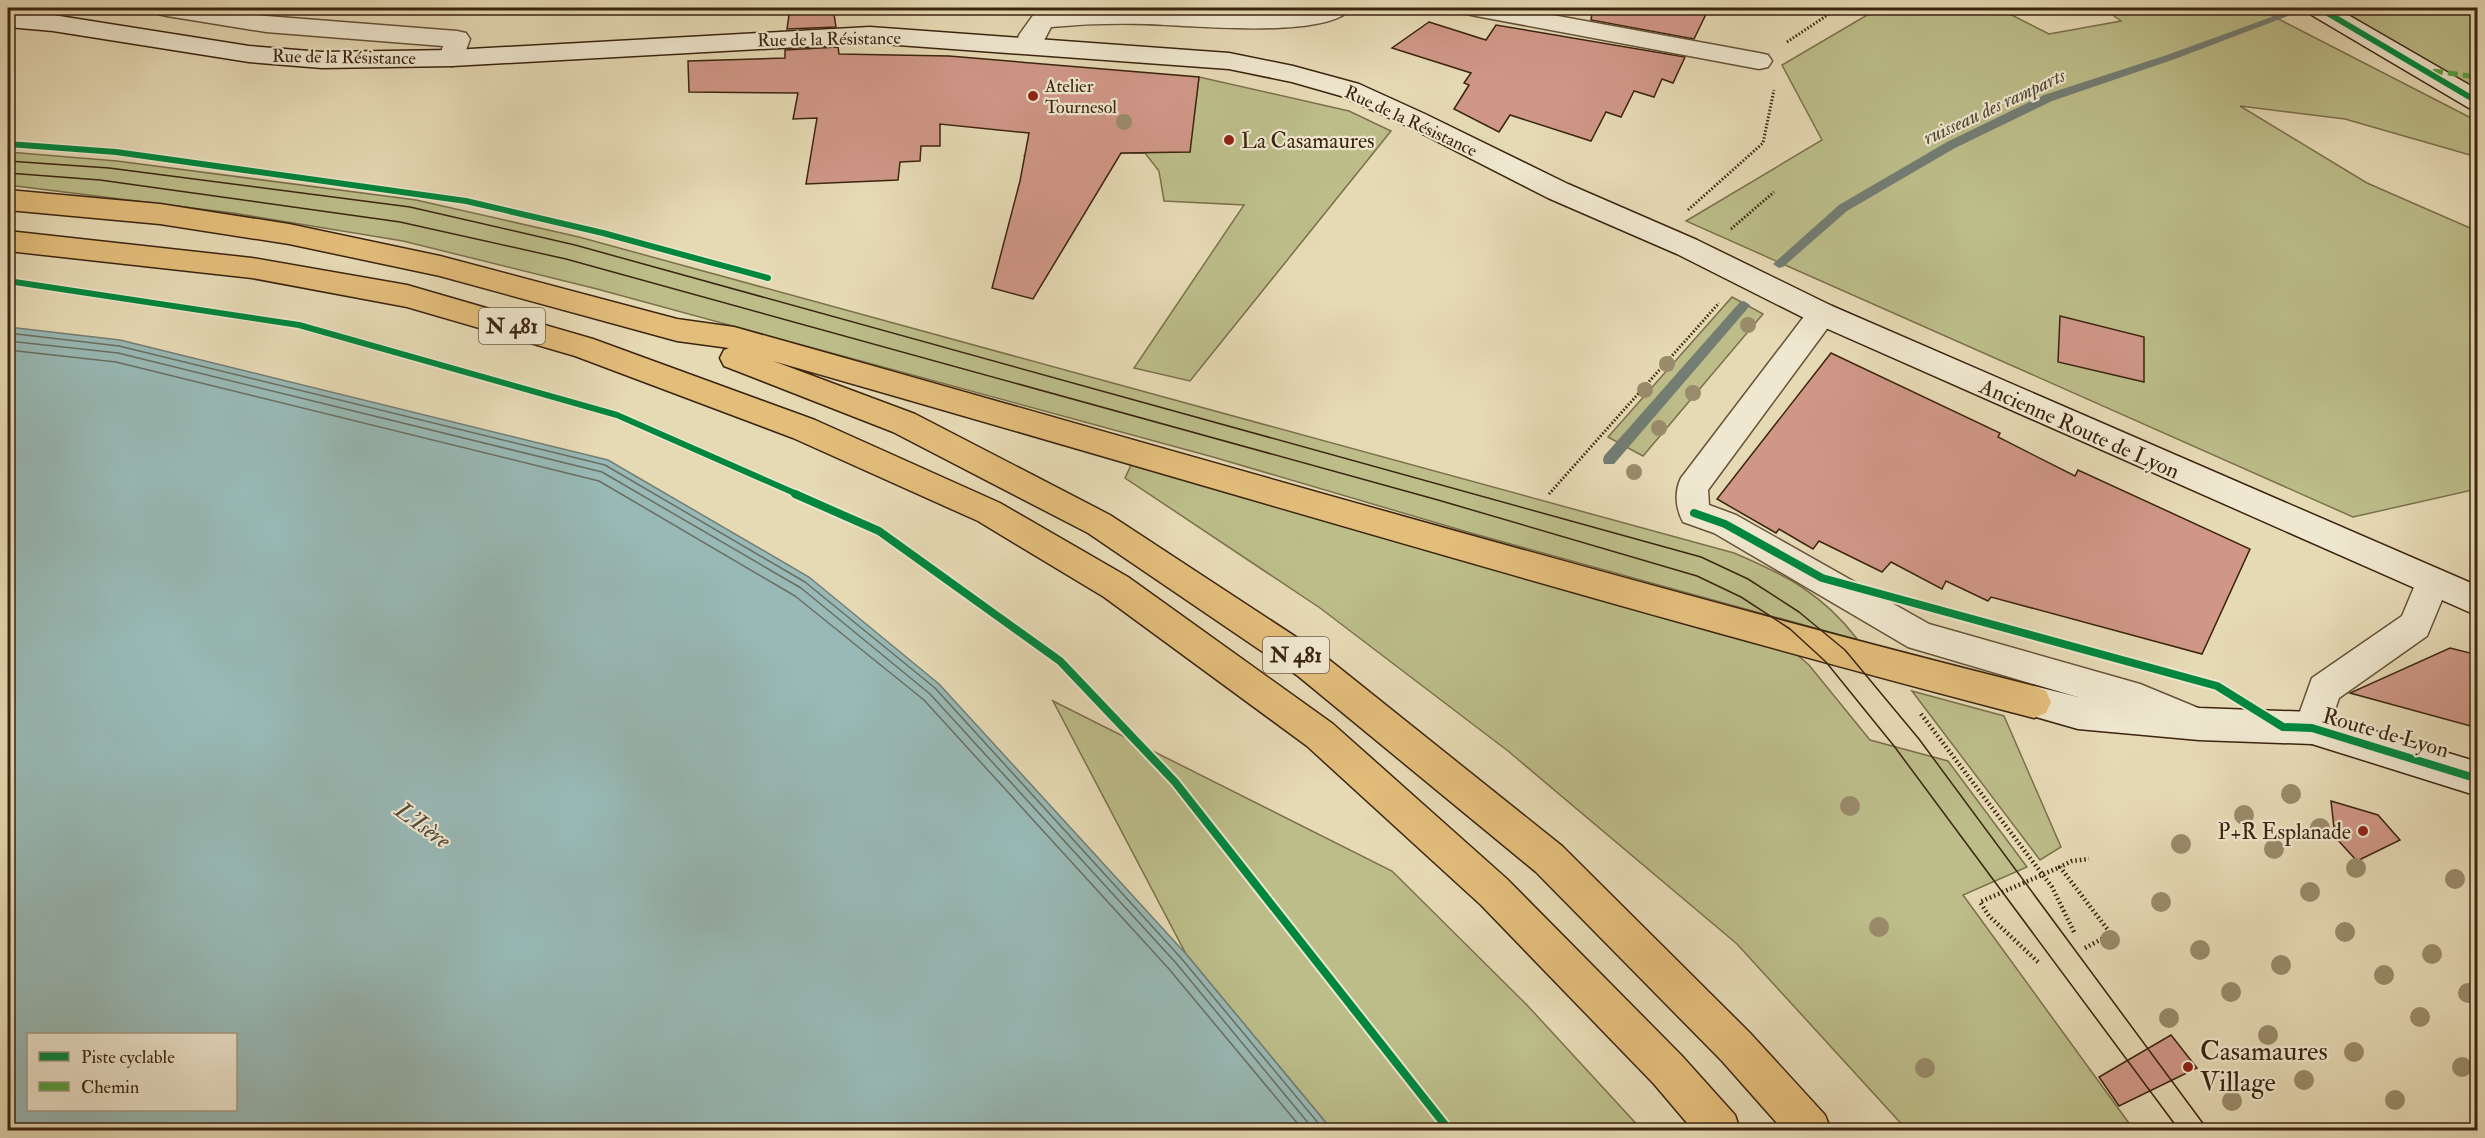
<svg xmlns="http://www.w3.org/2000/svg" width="2485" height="1138" viewBox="0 0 2485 1138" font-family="'IM FELL Double Pica',serif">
  <rect width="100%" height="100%" fill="#e6dab5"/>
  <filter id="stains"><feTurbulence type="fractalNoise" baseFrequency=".00333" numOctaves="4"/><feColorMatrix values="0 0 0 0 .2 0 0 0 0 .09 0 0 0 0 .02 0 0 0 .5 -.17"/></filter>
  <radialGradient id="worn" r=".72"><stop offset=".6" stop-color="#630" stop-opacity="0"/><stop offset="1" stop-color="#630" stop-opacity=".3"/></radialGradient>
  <g fill="#bcbd89" stroke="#7c704c" stroke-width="1.5">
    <polygon points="1879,8 1998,8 2049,34 2121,21 2103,8 2257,8 2477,121 2477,157 2345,119 2240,106 2367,183 2477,231 2477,489 2353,517 1686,221 1822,140 1782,65"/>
    <polygon points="2319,8 2477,8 2477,102"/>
    <polygon points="1199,77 1349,111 1391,131 1190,381 1134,368 1244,205 1164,201 1159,171 1145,153 1025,155 1079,122 1189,152"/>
    <path d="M8 152 117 161 416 200 579 237 1734 553C1786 575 1823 594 1858 640L1471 533 1213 457 597 289 403 241 233 213 8 185Z"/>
    <polygon points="1732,297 1763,314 1643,456 1608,437"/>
    <polygon points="1132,463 1787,646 1809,665 1870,740 1948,761 2027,867 1963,895 2134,1130 1907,1130 1737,944 1508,751 1320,608 1125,478"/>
    <polygon points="1912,691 2004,716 2061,847 2040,860"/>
    <polygon points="1053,701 1392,871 1527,1005 1642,1130 1332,1130 1186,954"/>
  </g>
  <path fill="#98b9b5" stroke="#737d73" stroke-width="1.5" fill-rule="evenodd" d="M8 327 120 340 608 460 809 577 939 684 1186 954 1332 1130H8ZM28 1034H236V1110H28Z"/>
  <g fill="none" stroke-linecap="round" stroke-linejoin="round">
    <g stroke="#6a6e62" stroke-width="1.5">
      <polyline points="8,333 119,346 605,465 805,582 935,688 1181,958 1324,1130"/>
      <polyline points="8,341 118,353 602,472 801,588 930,694 1176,963 1314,1130"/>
      <polyline points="8,350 116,362 599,481 795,596 924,700 1169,969 1303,1130"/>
    </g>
    <g fill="#737d73" fill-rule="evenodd">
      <polygon points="2296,8 2309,8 2175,59 2052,101 1955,148 1847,211 1783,267 1779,268 1773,264 1839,205 1947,142 2044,95 2167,55"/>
      <polygon points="1744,301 1750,305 1748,308 1614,464 1604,464 1603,460 1604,456 1740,302"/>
    </g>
  </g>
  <g fill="#d09787" stroke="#3b240f" stroke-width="1.5">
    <polygon points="790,8 833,8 836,27 787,29"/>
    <polygon points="1593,8 1619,8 1654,14 1655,8 1709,8 1694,39 1591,20"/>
    <polygon points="1429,22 1486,40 1496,25 1685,57 1673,83 1662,79 1654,97 1634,91 1621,117 1606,112 1591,141 1510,115 1499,132 1454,109 1469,85 1464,83 1471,73 1392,48"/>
    <polygon points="838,47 839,54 949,56 1199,77 1190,152 1121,153 1033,299 992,288 1020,181 1029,133 940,124 940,146 921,146 920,161 900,162 898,180 806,184 817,118 793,119 798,93 689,92 688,61 785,58 785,50"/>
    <polygon points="2060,316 2144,337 2144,382 2058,362"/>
    <polygon points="1831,353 2000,433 1998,437 2075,476 2078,470 2250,549 2202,654 1991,597 1988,601 1946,581 1942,589 1891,562 1882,572 1819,541 1813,549 1779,529 1776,533 1717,499"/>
    <polygon points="2450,648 2478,655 2478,728 2350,693"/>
    <polygon points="2331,801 2378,815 2400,840 2357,861 2335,837"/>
    <polygon points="2171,1035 2197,1068 2119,1106 2099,1077"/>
  </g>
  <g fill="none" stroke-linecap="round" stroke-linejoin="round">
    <defs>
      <g id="street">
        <polygon points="155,8 213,8 266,16 457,31 466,33 470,39 461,64 452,66 443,64 439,58 443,46 266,32 167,16 158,14"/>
        <path d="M1144 8C1185 10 1228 15 1269 13 1296 12 1324 5 1351 8 1330 40 1185 25 1146 24 1115 23 1082 24 1051 27L1038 52 1029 54 1020 52 1016 46 1019 35 1034 14 1075 9Z"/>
        <polygon points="1464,8 1515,8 1759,53 1768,55 1772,61 1768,67 1759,69 1476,16 1467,14"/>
        <path d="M1822 303 1832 306 1837 314 1832 322 1708 490 1709 505 1736 515 1929 624 2140 684 2203 710 2209 721 2203 732 2191 737 2135 714 1908 647 1714 533 1683 522C1676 509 1674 492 1681 478L1812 306Z"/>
        <polygon points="2432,569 2444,573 2449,583 2427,636 2339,698 2325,739 2312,744 2299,739 2294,728 2312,678 2402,616 2420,573"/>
      </g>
      <g id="secondary">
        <polygon points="2307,8 2336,8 2478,90 2478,111 2469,108 2310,14"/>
        <polygon points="8,11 53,15 249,46 322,52 452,50 870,27 1229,53 1293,66 1359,84 1425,114 1568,184 1697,240 1832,306 2478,586 2478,616 1812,322 1677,254 1548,198 1407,126 1341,96 1292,82 1229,69 870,43 452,66 322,68 249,62 53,31 8,27"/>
        <polygon points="2034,686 2078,697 2199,708 2312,712 2478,762 2478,796 2312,744 2199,740 2078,729 2022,713 2017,702 2022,691"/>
      </g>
      <g id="highway">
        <path d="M8 190 160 204 289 224 440 256 677 319 734 327C1167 448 1598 576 2034 686L2046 691 2051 702 2046 713 2034 718C1611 608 1193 481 773 361L915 414 1110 515 1322 654 1562 846 1750 1033 1825 1115 1831 1130H1783L1722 1061 1536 872 1298 676 1088 533 893 432 724 366 720 358 724 350 729 348 677 341 440 276 289 244 160 224 8 210Z"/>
        <polygon points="8,231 252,258 407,285 593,339 815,420 1000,503 1128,577 1333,724 1507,879 1682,1056 1735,1115 1740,1130 1693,1130 1654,1084 1481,905 1307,746 1104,597 978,521 793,438 575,356 407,307 252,278 8,251"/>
      </g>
    </defs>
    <use href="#street" stroke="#665238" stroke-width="3"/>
    <use href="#secondary" stroke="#3b240f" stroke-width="3"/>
    <use href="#highway" stroke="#3b240f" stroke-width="3"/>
    <g stroke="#3b240f" stroke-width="3" stroke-dasharray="1.5 2" stroke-linecap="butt">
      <polyline points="1787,42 1838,8"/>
      <polyline points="1688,210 1763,143 1774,90"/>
      <polyline points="1731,229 1774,192"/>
      <polyline points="1663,366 1668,369"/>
      <polyline points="1549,494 1719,303"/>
    </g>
    <g stroke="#3b240f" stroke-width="4.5" stroke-dasharray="1.5 3" stroke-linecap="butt">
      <polyline points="1921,714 2052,887 2075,934"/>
      <polyline points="2085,948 2111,934 2060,867 2072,861 2089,859"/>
      <polyline points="2038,962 1989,916 1980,902 2060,867"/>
    </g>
    <use href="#street" fill="#efe7cf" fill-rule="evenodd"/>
    <use href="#secondary" fill="#efe7cf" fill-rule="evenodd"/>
    <use href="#highway" fill="#e3bd7a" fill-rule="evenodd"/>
    <g stroke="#3b240f" stroke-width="1.5">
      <polyline points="8,161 109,168 410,207 575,245 1701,557 1748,579 1799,612 1845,650 1919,739 2208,1130"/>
      <polyline points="8,173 100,180 400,222 566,259 1438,500 1697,576 1741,597 1790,629 1826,662 1894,746 2179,1130"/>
    </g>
    <g stroke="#54a33f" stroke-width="5" stroke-dasharray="10 5" stroke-linecap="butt">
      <polyline points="2395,11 2404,8"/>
      <polyline points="2433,71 2478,77"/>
    </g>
    <defs>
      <g id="cycleway-far1">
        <polyline points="2319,8 2478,102"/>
        <polyline points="8,144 116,152 466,201 603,233 768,278"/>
        <polyline points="8,281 299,325 617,415 799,495"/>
      </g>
      <g id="cycleway">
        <polyline points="795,494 879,531 1060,661 1175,782 1449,1130"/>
        <polyline points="1694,513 1725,524 1822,578 2217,686 2283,727 2312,728 2478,779"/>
      </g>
    </defs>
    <use href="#cycleway-far1" stroke="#efe7cf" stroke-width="9"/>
    <use href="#cycleway" stroke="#efe7cf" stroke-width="12"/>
    <use href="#cycleway-far1" stroke="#00873e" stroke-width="6"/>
    <use href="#cycleway" stroke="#00873e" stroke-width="8"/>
  </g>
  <g fill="#9a8b6b">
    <circle cx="1124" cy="122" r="8"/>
    <circle cx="1748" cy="325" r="8"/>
    <circle cx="1667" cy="364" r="8"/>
    <circle cx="1645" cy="390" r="8"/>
    <circle cx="1693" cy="393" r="8"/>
    <circle cx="1659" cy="428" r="8"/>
    <circle cx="1634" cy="472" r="8"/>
    <circle cx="2291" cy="794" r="10"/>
    <circle cx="1850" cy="806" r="10"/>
    <circle cx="2244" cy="815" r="10"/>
    <circle cx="2320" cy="828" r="10"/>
    <circle cx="2181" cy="844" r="10"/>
    <circle cx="2274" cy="849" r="10"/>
    <circle cx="2356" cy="868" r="10"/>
    <circle cx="2455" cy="879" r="10"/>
    <circle cx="2310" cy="892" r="10"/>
    <circle cx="2161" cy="902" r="10"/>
    <circle cx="1879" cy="927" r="10"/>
    <circle cx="2345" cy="932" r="10"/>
    <circle cx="2110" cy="940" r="10"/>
    <circle cx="2200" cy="950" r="10"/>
    <circle cx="2432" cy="954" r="10"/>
    <circle cx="2281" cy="965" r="10"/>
    <circle cx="2384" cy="975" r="10"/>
    <circle cx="2231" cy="992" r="10"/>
    <circle cx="2468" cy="993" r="10"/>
    <circle cx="2420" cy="1017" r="10"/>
    <circle cx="2169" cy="1018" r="10"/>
    <circle cx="2268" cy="1035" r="10"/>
    <circle cx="2354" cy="1052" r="10"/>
    <circle cx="2462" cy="1067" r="10"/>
    <circle cx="1925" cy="1068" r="10"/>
    <circle cx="2304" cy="1080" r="10"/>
    <circle cx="2395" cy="1100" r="10"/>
    <circle cx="2232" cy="1101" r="10"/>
  </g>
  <g fill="#8f2418" stroke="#efe7cf" stroke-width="2">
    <circle cx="1033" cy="96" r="6"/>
    <circle cx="1229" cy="140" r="6"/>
    <circle cx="2363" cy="831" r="6"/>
    <circle cx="2188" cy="1067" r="6"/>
  </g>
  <g text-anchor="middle" stroke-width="4.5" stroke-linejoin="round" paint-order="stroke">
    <g font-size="18" fill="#3b240f" stroke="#efe7cf">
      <text transform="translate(829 39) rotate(-1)" y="6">Rue de la Résistance</text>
      <text transform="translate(344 57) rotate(1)" y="6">Rue de la Résistance</text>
      <text transform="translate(1411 121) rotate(25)" y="6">Rue de la Résistance</text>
    </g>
    <g font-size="18" fill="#3b240f" stroke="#efe7cf" text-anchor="start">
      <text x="1045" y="92">Atelier<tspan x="1045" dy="21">Tournesol</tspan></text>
    </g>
    <g font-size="20" font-style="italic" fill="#524938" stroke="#efe7cf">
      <text transform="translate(1994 106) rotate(-25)" y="7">ruisseau des ramparts</text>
    </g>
    <g fill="#efe7cf" stroke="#715e49" stroke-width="1.5">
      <rect x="479" y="308" width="66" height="36" rx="4.5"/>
      <rect x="1263" y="637" width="66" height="36" rx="4.5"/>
    </g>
    <g font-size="21" font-weight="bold" fill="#3b240f">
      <text x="512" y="333">N 481</text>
      <text x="1296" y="662">N 481</text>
    </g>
    <g font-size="22" fill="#3b240f" stroke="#efe7cf" text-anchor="start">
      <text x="1241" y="148">La Casamaures</text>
      <text x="2351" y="839" text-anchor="end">P+R Esplanade</text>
    </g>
    <g font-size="22" fill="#3b240f" stroke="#efe7cf">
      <text transform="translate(2080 428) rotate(24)" y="8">Ancienne Route de Lyon</text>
      <text transform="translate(2386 732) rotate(16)" y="8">Route de Lyon</text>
    </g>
    <g font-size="24" font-style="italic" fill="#524938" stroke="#efe7cf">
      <text transform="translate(423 825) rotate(36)" y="8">L'Isère</text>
    </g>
    <g font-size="27" fill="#3b240f" stroke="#efe7cf" text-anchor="start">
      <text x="2200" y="1060">Casamaures<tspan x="2200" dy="31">Village</tspan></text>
    </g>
  </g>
  <rect width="2485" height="1138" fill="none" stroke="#e6dab5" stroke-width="30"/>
  <rect x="9" y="9" width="2467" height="1120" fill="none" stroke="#3b240f" stroke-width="3"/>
  <rect x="15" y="15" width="2455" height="1108" fill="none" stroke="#3b240f" stroke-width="1.5"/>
  <rect x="27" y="1033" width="210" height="78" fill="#efe7cf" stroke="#a79982" stroke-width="1.5"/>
  <rect x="39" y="1052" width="30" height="9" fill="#00873e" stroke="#a79982" stroke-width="1.5"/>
  <text x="81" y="1063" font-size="18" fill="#3b240f">Piste cyclable</text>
  <rect x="39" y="1082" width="30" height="9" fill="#54a33f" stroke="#a79982" stroke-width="1.5"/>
  <text x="81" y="1093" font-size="18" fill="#3b240f">Chemin</text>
  <rect width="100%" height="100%" filter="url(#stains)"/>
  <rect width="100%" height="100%" fill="url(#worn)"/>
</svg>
